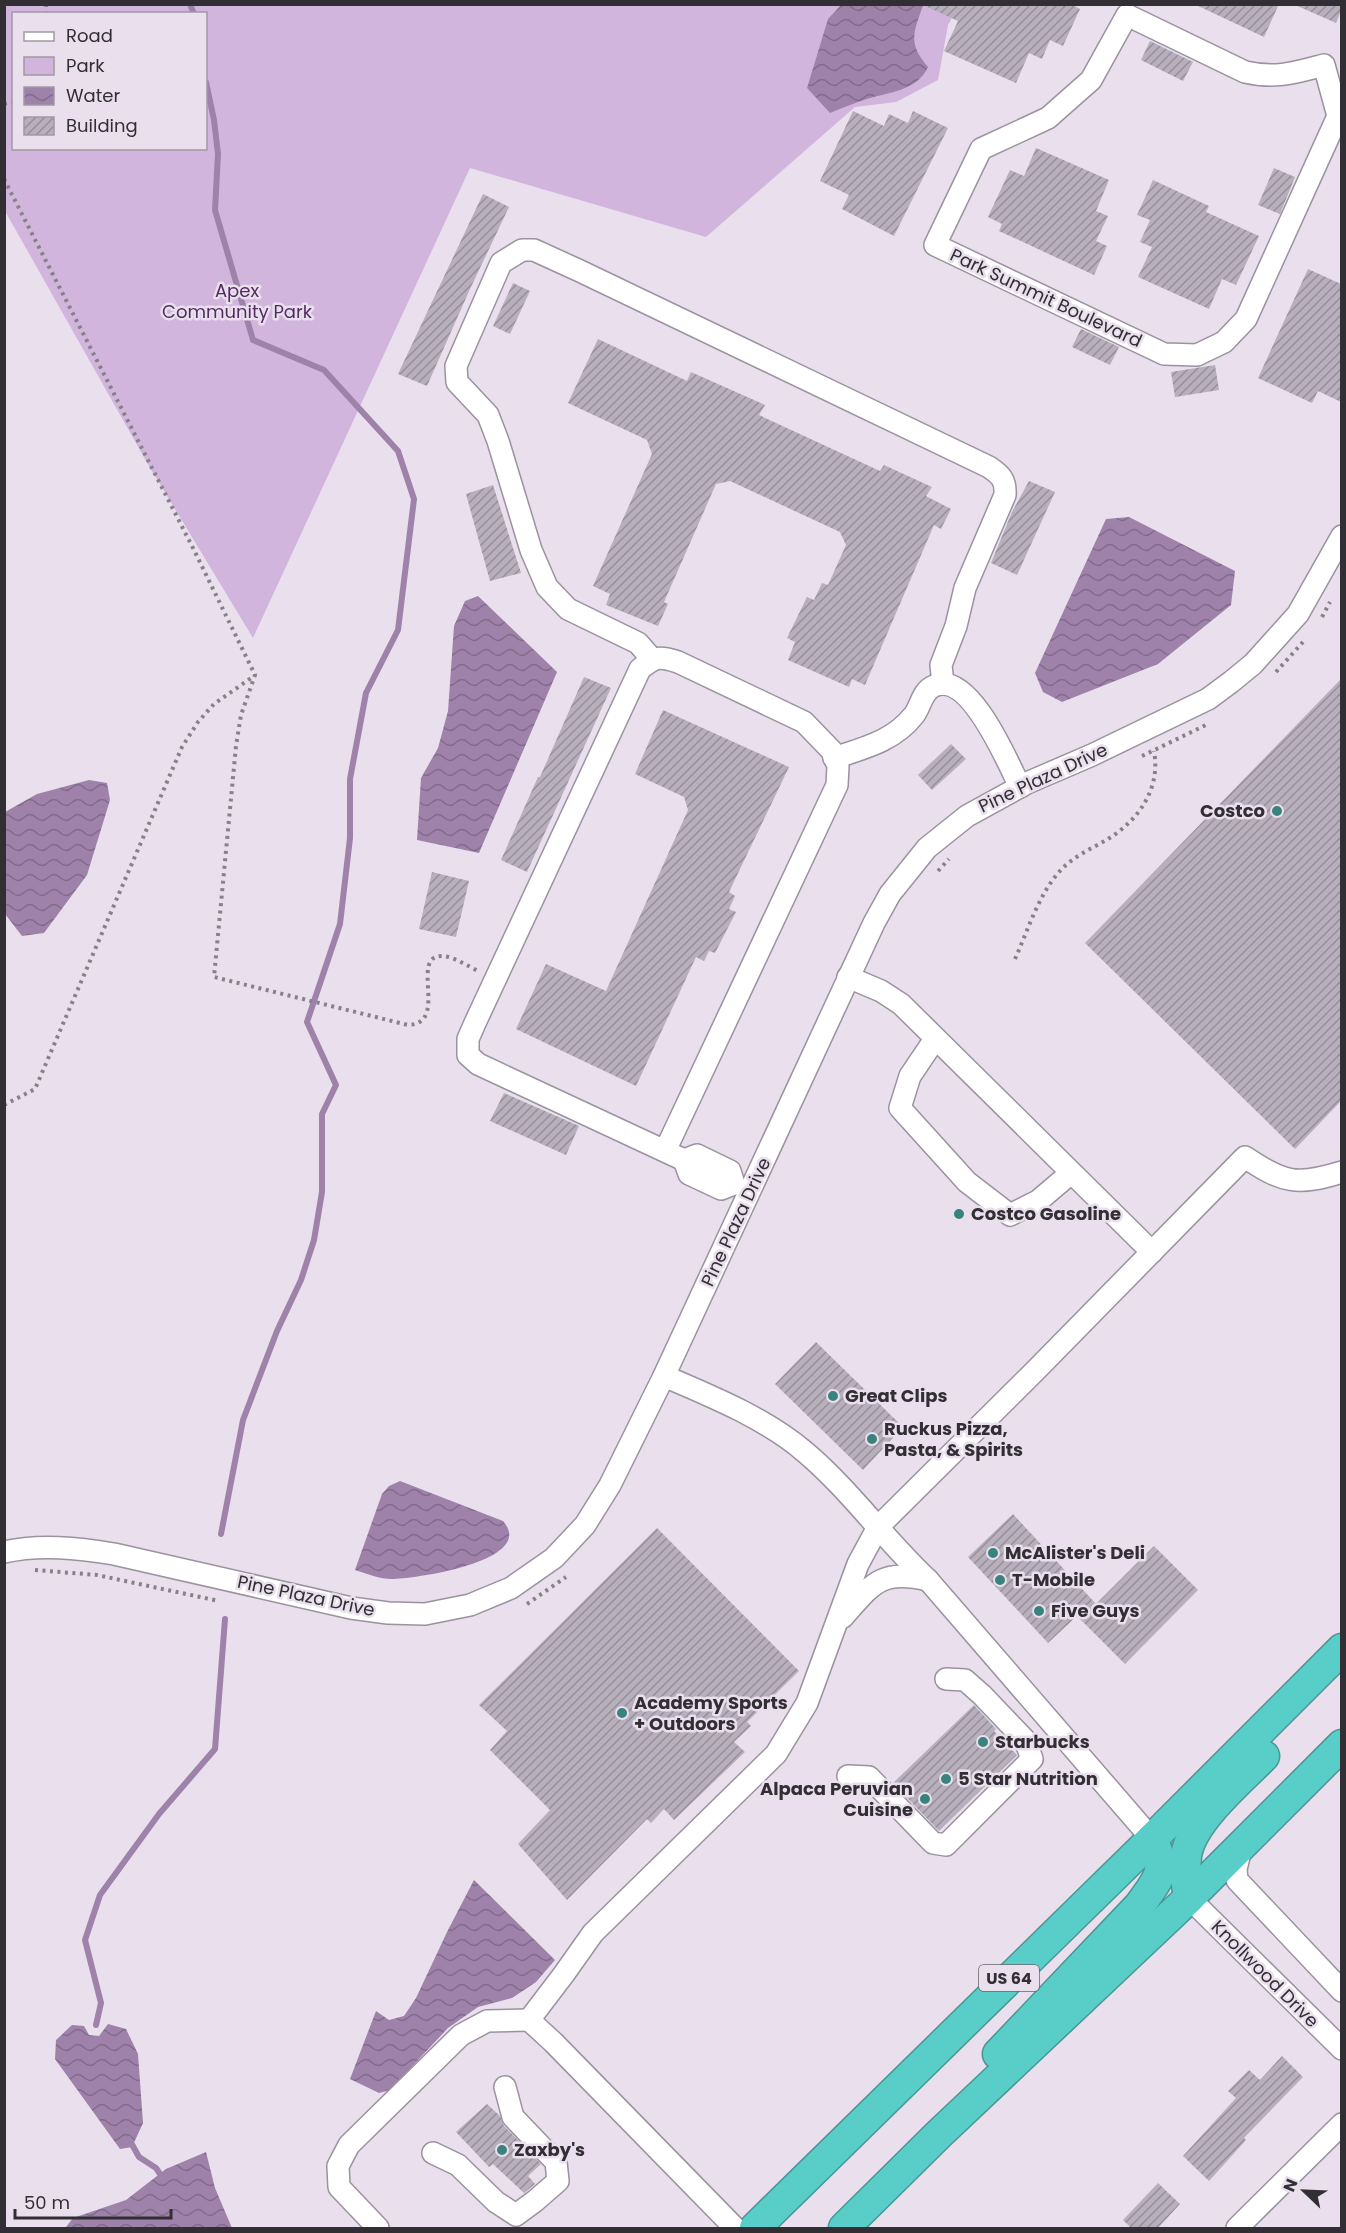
<svg xmlns="http://www.w3.org/2000/svg" width="1346" height="2233" viewBox="0 0 1346 2233" font-family="Poppins,sans-serif">
  <defs>
    <pattern id="water-waves" width="16" height="10" patternUnits="userSpaceOnUse" patternTransform="scale(1.5)"><rect width="16" height="10" fill="#9e82aa"/><path d="M0 5q4-4 8 0t8 0" fill="none" stroke="#816b8b"/></pattern>
    <pattern id="building-hatch" width="6" height="6" patternUnits="userSpaceOnUse" patternTransform="scale(1.5)"><rect width="6" height="6" fill="#b8afbc"/><path d="M-1 1l2-2M0 6l6-6M5 7l2-2" fill="none" stroke="#968f9a"/></pattern>
  </defs>
  <rect width="100%" height="100%" fill="#e9dfed"/>
  <path fill="#d1b5dd" fill-rule="evenodd" d="M4 5H959L948 25 938 80 896 102 855 107 706 237 470 168 253 638 149 466 5 211ZM14 14H206V148H14Z"/>
  <g fill="url(#water-waves)">
    <path d="M841 5H923C914 33 907 42 928 67 917 91 889 92 867 99 854 103 842 108 830 113L807 88 828 19Z"/>
    <polygon points="1129,517 1235,571 1231,605 1158,664 1062,702 1043,692 1035,673 1106,519"/>
    <polygon points="478,596 557,672 479,853 417,840 421,778 438,748 448,711 454,626 465,601"/>
    <polygon points="89,780 107,783 110,800 87,875 44,933 22,936 5,914 5,812 37,794"/>
    <path d="M400 1481 503 1521C538 1561 415 1579 392 1579 380 1579 367 1574 355 1570L382 1494 389 1486Z"/>
    <polygon points="474,1880 555,1960 536,1982 512,1998 478,2007 448,2028 390,2090 379,2093 350,2079 376,2011 389,2020 404,2016 416,1998 448,1930"/>
    <polygon points="108,2024 126,2029 138,2054 143,2123 132,2147 120,2149 55,2059 56,2040 72,2025 84,2026 89,2035 99,2036"/>
    <polygon points="206,2152 215,2188 232,2228 66,2227 73,2218 126,2200 166,2169"/>
  </g>
  <g fill="none" stroke-linecap="round" stroke-linejoin="round">
    <g stroke="#9e82aa" stroke-width="6">
      <polyline points="190,4 194,14"/>
      <polyline points="206,82 214,120 218,154 215,210 253,340 324,370 398,451 414,499 398,630 366,693 350,779 350,838 340,924 307,1022 336,1085 322,1114 322,1192 314,1240 301,1280 277,1331 243,1420 221,1534"/>
      <polyline points="96,2025 101,2003 85,1940 100,1895 159,1814 215,1749 225,1619"/>
      <polyline points="129,2139 139,2157 156,2168 164,2180"/>
    </g>
  </g>
  <g fill="url(#building-hatch)">
    <polygon points="921,4 1071,4 1080,9 1063,46 1050,40 1042,59 1029,53 1016,83 944,51 958,21"/>
    <polygon points="1194,4 1279,4 1264,37"/>
    <polygon points="1293,4 1341,4 1341,11 1336,23"/>
    <polygon points="1150,41 1193,62 1183,81 1141,60"/>
    <polygon points="853,111 884,126 889,114 908,123 913,111 948,128 894,236 842,209 849,195 820,181"/>
    <polygon points="1036,148 1109,180 1096,211 1108,216 1096,241 1107,246 1094,275 999,231 1002,224 988,217 1010,170 1024,176"/>
    <polygon points="1274,168 1295,177 1280,214 1258,205"/>
    <polygon points="1153,180 1209,206 1206,212 1259,236 1236,285 1222,279 1209,309 1138,277 1152,247 1140,242 1150,220 1137,215"/>
    <polygon points="483,194 509,207 470,289 427,386 398,374"/>
    <polygon points="1308,269 1341,284 1341,402 1318,391 1312,403 1258,378"/>
    <polygon points="513,283 530,291 510,334 493,326"/>
    <polygon points="1081,329 1119,347 1110,365 1072,347"/>
    <polygon points="598,339 687,381 691,372 765,405 759,415 880,471 884,465 932,487 926,496 951,509 941,529 934,525 865,685 852,679 849,687 788,660 795,642 787,638 807,597 814,600 822,583 828,585 846,545 840,532 730,481 716,484 664,602 668,604 658,626 606,605 610,594 593,586 652,454 647,440 568,403"/>
    <polygon points="1215,365 1219,390 1175,397 1171,372"/>
    <polygon points="1029,481 1055,492 1017,575 991,563 1012,512"/>
    <polygon points="493,485 521,573 490,581 466,494"/>
    <polygon points="584,677 611,688 527,872 501,860 538,777 540,777"/>
    <polygon points="1341,679 1341,1101 1295,1149 1085,943"/>
    <polygon points="663,710 789,767 729,892 735,896 729,909 736,912 715,953 709,951 704,961 696,957 636,1086 516,1029 546,964 606,991 688,810 684,797 635,774"/>
    <polygon points="951,744 966,759 932,790 918,775"/>
    <polygon points="432,872 469,881 456,937 419,929"/>
    <polygon points="504,1093 579,1126 566,1155 490,1121"/>
    <polygon points="816,1342 903,1427 863,1470 775,1384"/>
    <polygon points="1013,1514 1096,1604 1154,1546 1198,1590 1125,1664 1077,1616 1048,1643 968,1557"/>
    <polygon points="657,1528 799,1671 747,1722 751,1726 734,1742 745,1752 674,1820 664,1809 651,1823 647,1819 567,1900 518,1844 550,1810 490,1750 507,1731 479,1705"/>
    <polygon points="974,1705 996,1729 994,1731 1017,1755 939,1831 893,1783"/>
    <polygon points="1282,2056 1303,2077 1244,2138 1246,2140 1209,2181 1183,2156 1236,2098 1228,2091 1249,2070 1260,2080"/>
    <polygon points="487,2104 500,2116 504,2126 541,2164 528,2176 535,2184 524,2193 493,2164 489,2167 456,2132"/>
    <polygon points="1158,2183 1180,2204 1157,2229 1132,2229 1123,2220"/>
  </g>
  <g fill="none" stroke-linecap="round" stroke-linejoin="round">
    <defs>
      <g id="minor">
        <path d="M1127 15 1245 72C1276 79 1294 73 1324 65L1338 116 1246 319 1224 342 1197 355 1164 354 935 245 981 149 1048 118 1091 80Z"/>
        <path d="M652 659 638 643 568 609 547 587 531 550 498 441 488 415 457 382 456 366 501 263 522 250H534L580 271 989 467C1001 475 1006 480 1005 495L965 588 956 626 941 665 943 684"/>
        <path d="M834 758C864 748 894 741 914 715 921 706 922 691 934 686 970 670 1008 763 1020 787"/>
        <polyline points="848,977 881,991 901,1004 1152,1252"/>
        <polyline points="935,1039 910,1076 900,1108 967,1182 1010,1215 1038,1201 1071,1173"/>
        <path d="M665 1151 837 785 838 766 832 751 804 722 678 662C659 656 656 656 640 669L475 1023 468 1039V1055L478 1064 684 1160"/>
        <polygon points="697,1155 730,1171 734,1184 721,1189 689,1174 684,1160"/>
        <path d="M664 1376C711 1396 765 1418 805 1452 850 1490 885 1540 928 1580L1152 1839"/>
        <path d="M4 1552C40 1544 78 1548 114 1554L351 1608 388 1613 425 1614 470 1605 511 1588 554 1558 585 1525 610 1485 664 1376 874 923 890 894 927 848 967 816 1027 783 1092 755 1208 699 1231 682 1253 664 1298 614 1342 536"/>
        <path d="M843 1617C873 1583 881 1569 928 1580"/>
        <polyline points="848,1776 869,1777 933,1843 946,1845 1032,1759 1025,1740 982,1695 965,1680 946,1679"/>
        <polyline points="1242,1845 1236,1869 1237,1880 1342,1991"/>
        <polyline points="1189,1898 1342,2049"/>
        <polyline points="433,2153 458,2165 496,2202 516,2215 535,2201 558,2181 556,2162 513,2117 505,2087"/>
        <polyline points="378,2228 339,2187 338,2166 349,2145 461,2035 487,2021 529,2020"/>
        <path d="M735 2228 553 2042 529 2020 564 1974 593 1933 776 1754 807 1703 858 1564 878 1527 1036 1370 1245 1157C1283 1183 1297 1186 1342 1172"/>
        <polyline points="1237,2228 1342,2124"/>
      </g>
      <g id="highway">
        <path d="M1189 1898C1187 1883 1183 1866 1187 1851 1195 1818 1240 1781 1264 1756"/>
        <path d="M998 2054 1139 1906C1159 1878 1168 1872 1152 1839"/>
        <polyline points="755,2228 1152,1839 1342,1649"/>
        <polyline points="844,2228 938,2135 1189,1898 1342,1745"/>
      </g>
    </defs>
    <use href="#minor" stroke="#9b929f" stroke-width="24"/>
    <use href="#highway" stroke="#4b9694" stroke-width="33"/>
    <g stroke="#87818a" stroke-width="4" stroke-dasharray="3 4.5" stroke-linecap="butt">
      <polyline points="46,4 46,14"/>
      <polyline points="4,104 14,102"/>
      <path d="M4 179 194 550 255 675 241 715 236 746 214 977 408 1025C450 1024 408 954 443 956 454 957 468 966 478 971"/>
      <polyline points="1322,617 1330,602"/>
      <polyline points="1276,672 1303,642"/>
      <polyline points="1142,756 1208,724"/>
      <polyline points="938,871 949,859"/>
      <path d="M1015 959C1028 930 1038 896 1059 872 1072 857 1091 849 1108 839 1139 820 1161 788 1154 751"/>
      <polyline points="4,1105 35,1089 182,747 198,722 214,704 254,676"/>
      <polyline points="35,1570 97,1575 219,1601"/>
      <polyline points="527,1604 566,1577"/>
    </g>
    <use href="#minor" stroke="#fff" stroke-width="21"/>
    <use href="#highway" stroke="#59cdc7" stroke-width="30"/>
  </g>
  <g fill="#3a827e" stroke="#e9dfed" stroke-width="2">
    <circle cx="1277" cy="811" r="6"/>
    <circle cx="959" cy="1214" r="6"/>
    <circle cx="833" cy="1396" r="6"/>
    <circle cx="872" cy="1439" r="6"/>
    <circle cx="993" cy="1553" r="6"/>
    <circle cx="1000" cy="1580" r="6"/>
    <circle cx="1039" cy="1611" r="6"/>
    <circle cx="622" cy="1713" r="6"/>
    <circle cx="983" cy="1742" r="6"/>
    <circle cx="946" cy="1779" r="6"/>
    <circle cx="925" cy="1799" r="6"/>
    <circle cx="502" cy="2150" r="6"/>
  </g>
  <g text-anchor="middle" stroke-width="5" stroke-linejoin="round" paint-order="stroke">
    <rect fill="#e9dfed" stroke="#69646c" stroke-width="1.5" x="979" y="1965" width="60" height="26" rx="4.5"/>
    <g font-size="16" font-weight="bold" fill="#322f34">
      <text x="1009" y="1984">US 64</text>
    </g>
    <g font-size="18" fill="#522c61" stroke="#e9dfed">
      <text x="237" y="297">Apex<tspan x="237" dy="21">Community Park</tspan></text>
    </g>
    <g font-size="18" fill="#322f34" stroke="#e9dfed">
      <text transform="translate(1046 298) rotate(25)" y="6">Park Summit Boulevard</text>
      <text transform="translate(1043 778) rotate(-25)" y="6">Pine Plaza Drive</text>
      <text transform="translate(736 1222) rotate(-65)" y="6">Pine Plaza Drive</text>
      <text transform="translate(306 1596) rotate(12)" y="6">Pine Plaza Drive</text>
      <text transform="translate(1265 1974) rotate(45)" y="6">Knollwood Drive</text>
    </g>
    <g font-size="18" font-weight="bold" fill="#322f34" stroke="#e9dfed" text-anchor="start">
      <text x="1265" y="817" text-anchor="end">Costco</text>
      <text x="971" y="1220">Costco Gasoline</text>
      <text x="845" y="1402">Great Clips</text>
      <text x="884" y="1435">Ruckus Pizza,<tspan x="884" dy="21">Pasta, &amp; Spirits</tspan></text>
      <text x="1005" y="1559">McAlister's Deli</text>
      <text x="1012" y="1586">T-Mobile</text>
      <text x="1051" y="1617">Five Guys</text>
      <text x="634" y="1709">Academy Sports<tspan x="634" dy="21">+ Outdoors</tspan></text>
      <text x="995" y="1748">Starbucks</text>
      <text x="958" y="1785">5 Star Nutrition</text>
      <text x="913" y="1795" text-anchor="end">Alpaca Peruvian<tspan x="913" dy="21">Cuisine</tspan></text>
      <text x="514" y="2156">Zaxby's</text>
    </g>
  </g>
  <rect width="1346" height="2233" fill="none" stroke="#322f34" stroke-width="12"/>
  <rect x="12" y="12" width="195" height="138" fill="#e9dfed" stroke="#a099a3" stroke-width="1.5"/>
  <rect x="24" y="32" width="30" height="9" fill="#ffffff" stroke="#a099a3" stroke-width="1.5"/>
  <text x="66" y="42" font-size="18" fill="#322f34">Road</text>
  <rect x="24" y="57" width="30" height="18" fill="#d1b5dd" stroke="#a099a3" stroke-width="1.5"/>
  <text x="66" y="72" font-size="18" fill="#322f34">Park</text>
  <rect x="24" y="87" width="30" height="18" fill="url(#water-waves)" stroke="#a099a3" stroke-width="1.5"/>
  <text x="66" y="102" font-size="18" fill="#322f34">Water</text>
  <rect x="24" y="117" width="30" height="18" fill="url(#building-hatch)" stroke="#a099a3" stroke-width="1.5"/>
  <text x="66" y="132" font-size="18" fill="#322f34">Building</text>
  <g transform="translate(1304 2191) rotate(293)" stroke="#e9dfed" stroke-width="4.5" paint-order="stroke">
  <path d="M0-4.5L10 22L0 15L-10 22Z" fill="#322f34"/>
  <text y="-9" font-size="16" font-weight="bold" text-anchor="middle" fill="#322f34">N</text>
  </g>
  <path d="M15 2209v9h156v-9" fill="none" stroke="#322f34" stroke-width="3"/>
  <text x="24" y="2209" font-size="18" fill="#322f34" stroke="#e9dfed" stroke-width="4.5" paint-order="stroke">50 m</text>
</svg>
